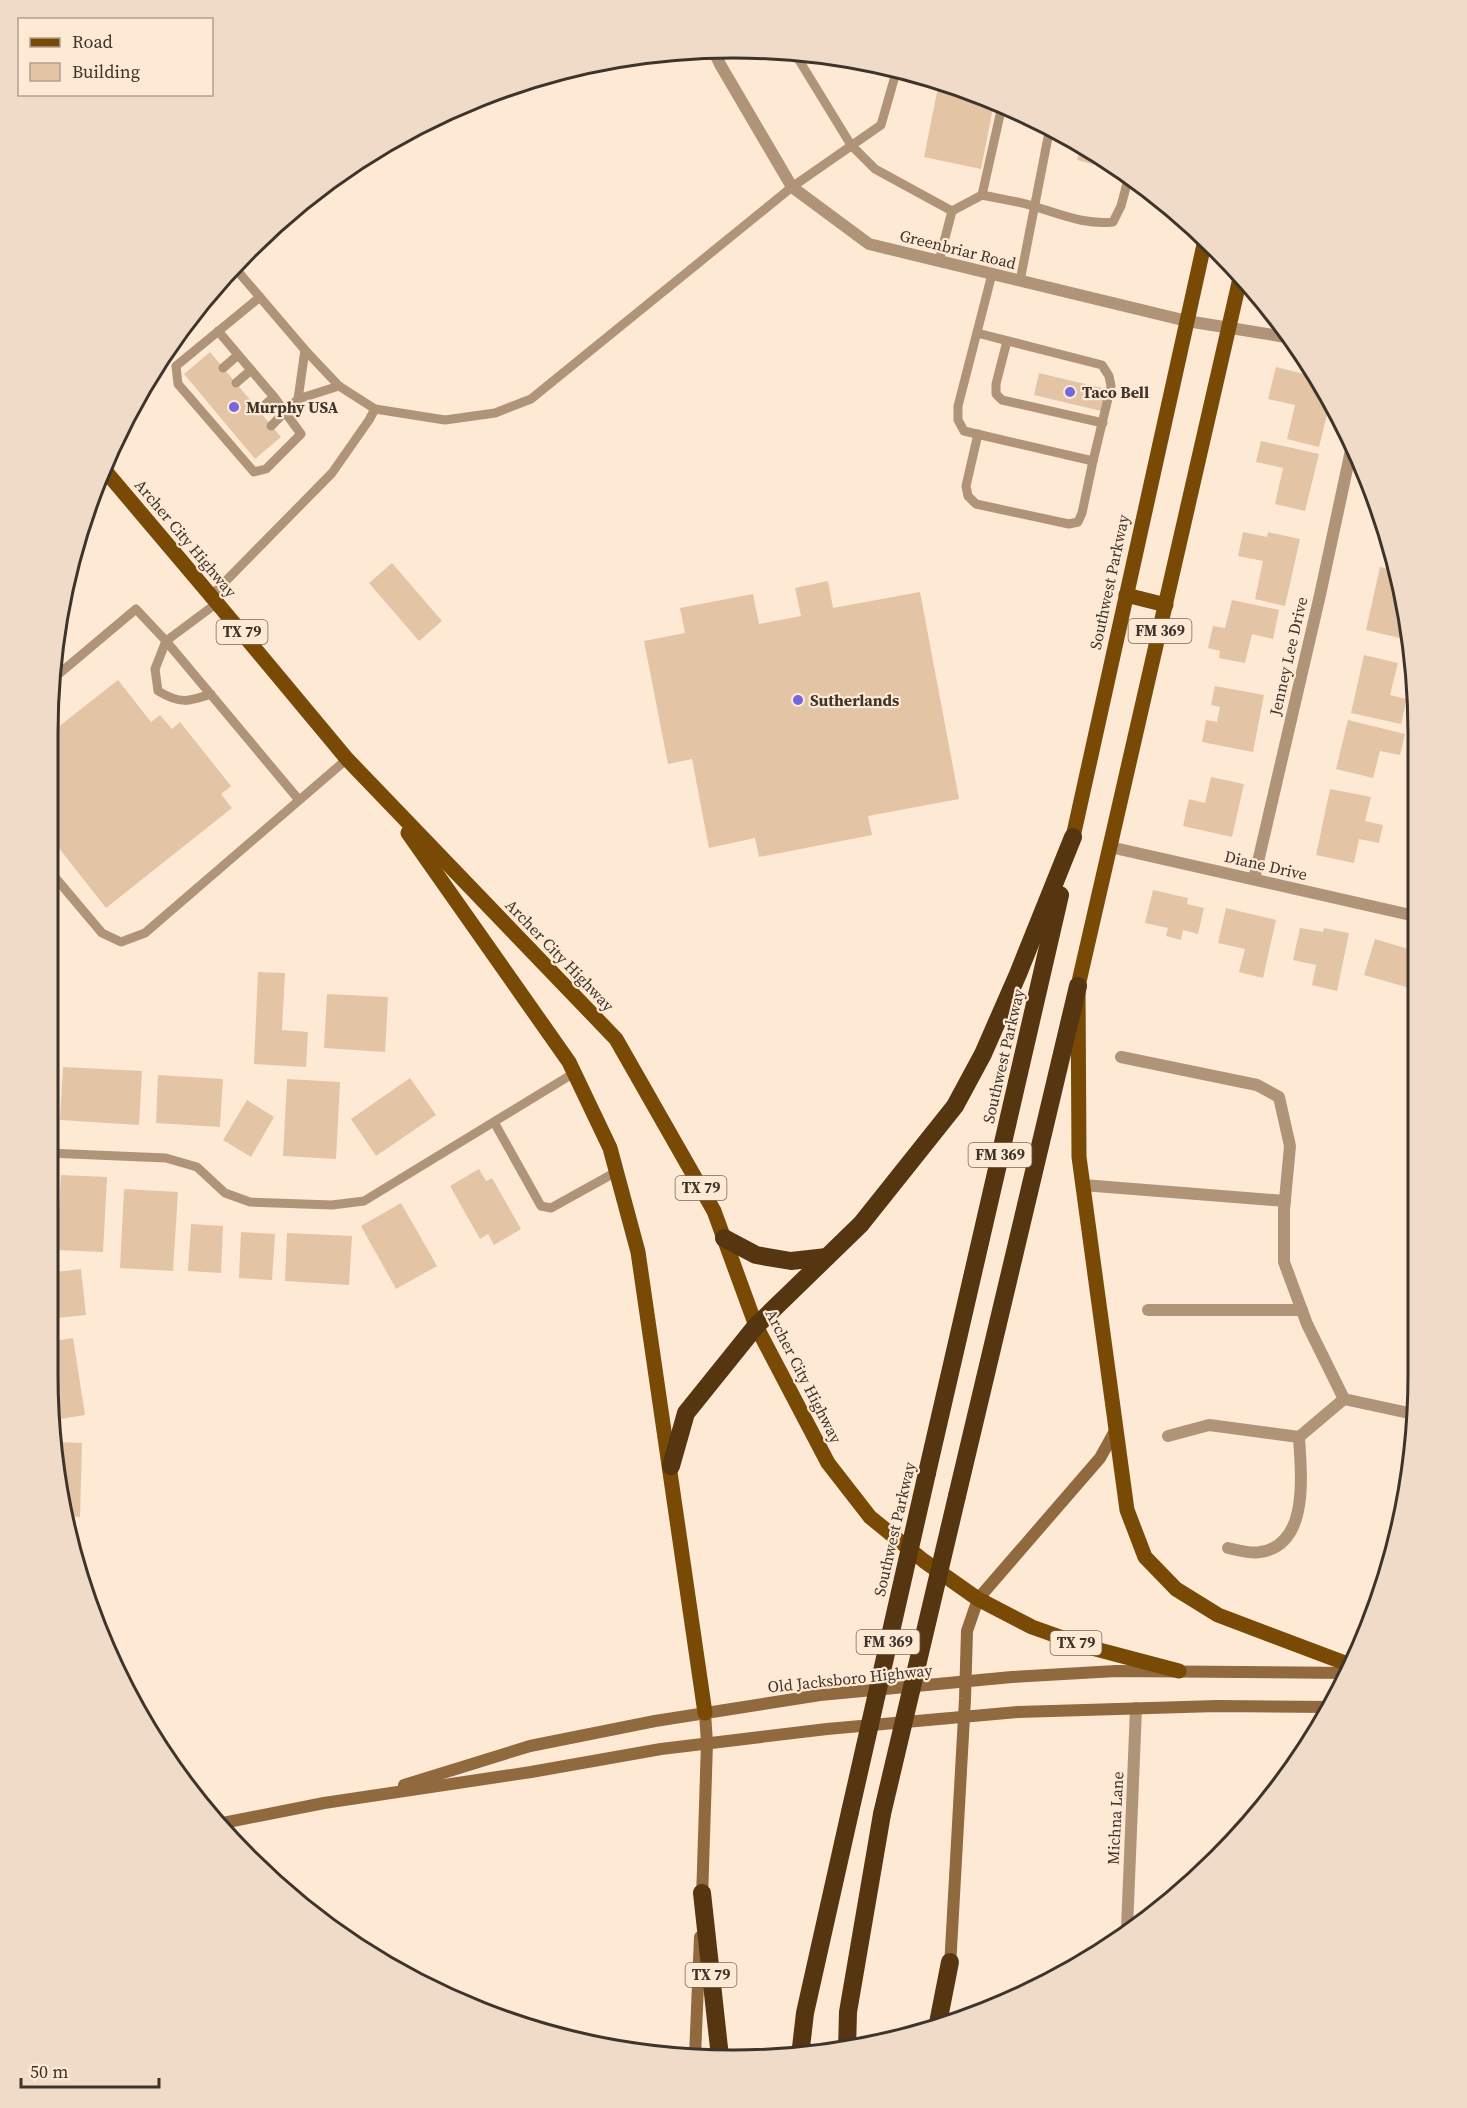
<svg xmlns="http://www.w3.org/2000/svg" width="1467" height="2108" viewBox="0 0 1467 2108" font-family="'Source Serif 4',serif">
  <rect width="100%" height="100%" fill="#fee9d5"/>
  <g fill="#e3c5a6">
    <polygon points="939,82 994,103 981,169 924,157"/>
    <polygon points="1081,146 1111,165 1110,169 1077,160"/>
    <polygon points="210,352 281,437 255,459 184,374"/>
    <polygon points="1276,367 1312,376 1330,402 1319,447 1287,439 1295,405 1268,399"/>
    <polygon points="1039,373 1106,389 1101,411 1034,395"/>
    <polygon points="1261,441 1319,454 1305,511 1275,504 1283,468 1256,462"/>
    <polygon points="1243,532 1267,537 1268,532 1300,539 1285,606 1255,599 1263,561 1238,556"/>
    <polygon points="392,563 442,621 419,641 369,583"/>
    <polygon points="1380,567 1396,571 1406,612 1400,638 1366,630"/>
    <polygon points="828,581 833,608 920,592 959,799 868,816 872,835 759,857 755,838 709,848 692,759 668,764 644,641 685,633 680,608 753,594 759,624 801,616 795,588"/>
    <polygon points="1232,600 1279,610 1273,639 1252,634 1245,663 1219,658 1220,651 1208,648 1213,626 1225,628"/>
    <polygon points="1364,655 1398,663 1390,695 1407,699 1401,724 1351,713"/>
    <polygon points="118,680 151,722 160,715 172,729 180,722 231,786 221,794 232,808 106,908 48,834 48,735"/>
    <polygon points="1215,686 1264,695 1253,752 1202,742 1206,720 1217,722 1220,707 1211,705"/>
    <polygon points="1348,720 1405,734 1400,755 1380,751 1373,778 1336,769"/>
    <polygon points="1211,777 1244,784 1232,837 1183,826 1189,799 1205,803"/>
    <polygon points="1330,789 1371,797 1365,821 1383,825 1379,843 1359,839 1354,863 1316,855"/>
    <polygon points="1153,890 1188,898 1187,904 1204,908 1198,934 1183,930 1181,940 1166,936 1168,928 1145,923"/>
    <polygon points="1226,908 1276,920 1263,978 1239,972 1245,949 1218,943"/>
    <polygon points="1300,928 1323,932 1324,928 1349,933 1337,991 1312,985 1316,965 1293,960"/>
    <polygon points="1375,939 1415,951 1415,981 1413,989 1364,975"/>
    <polygon points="258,972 285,973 282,1030 308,1032 306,1067 254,1064"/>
    <polygon points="327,994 388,997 385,1052 324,1048"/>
    <polygon points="63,1067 142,1071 139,1125 60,1120"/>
    <polygon points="158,1075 223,1079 220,1127 156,1123"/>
    <polygon points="410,1078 436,1115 376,1156 351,1119"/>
    <polygon points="287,1079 340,1082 336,1159 283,1156"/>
    <polygon points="247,1100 274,1117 251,1157 223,1140"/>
    <polygon points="479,1169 486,1181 492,1178 521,1229 494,1245 488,1234 480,1239 450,1186"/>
    <polygon points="61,1175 107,1177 103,1252 57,1250"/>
    <polygon points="124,1189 178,1192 173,1271 120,1268"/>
    <polygon points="401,1203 437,1266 396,1289 361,1226"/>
    <polygon points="191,1224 223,1226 221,1273 188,1271"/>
    <polygon points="241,1232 275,1234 272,1280 239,1278"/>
    <polygon points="287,1233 352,1236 349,1285 285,1281"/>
    <polygon points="81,1269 86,1315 48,1319 48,1273"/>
    <polygon points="73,1338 85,1415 54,1420 48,1374 48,1342"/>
    <polygon points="57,1442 82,1443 80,1517 67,1516"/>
    <polygon points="71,1549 79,1553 74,1561 71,1552"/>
  </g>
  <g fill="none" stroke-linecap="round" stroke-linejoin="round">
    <g stroke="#b09478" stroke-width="9">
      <polyline points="794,52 851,145 875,169 952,211"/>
      <polyline points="982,195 1002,106"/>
      <path d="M939 261 952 211 982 195C1000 199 1019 201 1036 207 1063 215 1085 225 1113 222L1121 206 1129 176"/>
      <polyline points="235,268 305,350 339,386 375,409 445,420 495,413 531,399 792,187 881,125 897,69"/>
      <polyline points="1020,281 1050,127"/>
      <polyline points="218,331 274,397 301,434 266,469 254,472 178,384 176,366 260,297"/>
      <polyline points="977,333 1102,365 1109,376 1111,386 1093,461 964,431 958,420 958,406 992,274"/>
      <polyline points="1007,341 996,384 996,394 1002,400 1103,423"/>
      <polyline points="223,368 238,355"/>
      <polyline points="236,383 251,370"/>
      <polyline points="298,399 339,386"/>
      <polyline points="259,410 274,397"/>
      <polyline points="271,426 298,399 305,350"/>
      <polyline points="978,434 966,486 968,496 976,504 1069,524 1078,522 1082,513 1093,461"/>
      <polyline points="211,596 332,473 369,420 375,409"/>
      <polyline points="54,678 136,609 166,641 217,603"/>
      <path d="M211 694C188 702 180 704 158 691L155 669 166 641 299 800"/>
      <polyline points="48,869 102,933 121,942 145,933 347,759"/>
      <polyline points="494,1122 541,1206 551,1208 616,1172"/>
      <polyline points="48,1153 166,1158 197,1167 225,1193 250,1202 332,1205 364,1201 574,1073"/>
    </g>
    <g stroke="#b09478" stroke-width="12">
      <polyline points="714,52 721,66 792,187 869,244 1187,321 1286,337"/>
      <polyline points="1110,847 1415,916"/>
      <polyline points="1254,879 1320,595 1353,441"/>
      <polyline points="1121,1057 1257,1085 1279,1097 1290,1146 1284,1210 1284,1262 1307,1324 1344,1399 1418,1415"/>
      <polyline points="1083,1185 1285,1201"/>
      <polyline points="1148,1310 1302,1310"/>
      <polyline points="1168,1436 1209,1425 1299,1437 1344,1399"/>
      <path d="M1228 1548C1237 1550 1251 1554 1260 1552 1310 1545 1301 1474 1299 1437"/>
      <polyline points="1127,1929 1136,1708"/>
    </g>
    <g stroke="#90693e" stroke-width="12">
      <polyline points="404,1785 530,1746 655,1721 820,1695 1012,1677 1116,1671 1350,1673"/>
      <polyline points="223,1823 324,1803 531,1772 661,1749 827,1729 1018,1712 1217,1706 1330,1707"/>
      <polyline points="702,1899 707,1743 705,1713"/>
      <polyline points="950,1967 965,1699 967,1631 978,1599 1100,1458 1115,1431"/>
      <polyline points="695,2056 700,1937"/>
    </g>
    <g stroke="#794906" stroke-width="15">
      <polyline points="1241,274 1078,986 1079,1157 1127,1510 1145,1557 1176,1589 1218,1615 1353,1666"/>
      <polyline points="102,467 217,603 347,759 616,1039 714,1211 756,1326 828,1463 870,1517 924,1561 978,1599 1032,1627 1088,1647 1179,1671"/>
      <polyline points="1126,595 1166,605"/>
      <polyline points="408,833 569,1062 610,1148 638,1252 705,1713"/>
      <polyline points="1073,837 1205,240"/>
    </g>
    <g stroke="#563610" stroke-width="18">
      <polyline points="724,1238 756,1255 791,1261 827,1257"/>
      <polyline points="671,1466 686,1413 756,1326 861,1224 955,1106 983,1054 1018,974 1073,837"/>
      <polyline points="927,1473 1060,895"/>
      <polyline points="957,1496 1078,986"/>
      <polyline points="702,1893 720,2057"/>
      <polyline points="938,2023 950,1962"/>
      <polyline points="847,2050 848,2012 882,1814"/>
      <polyline points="800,2056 805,2013 850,1812"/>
    </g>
    <g stroke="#563610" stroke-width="18">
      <polyline points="850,1812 927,1473"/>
      <polyline points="882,1814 957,1496"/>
    </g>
  </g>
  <g fill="#7366e1" stroke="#fee9d5" stroke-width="2">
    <circle cx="1070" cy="392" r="6"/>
    <circle cx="234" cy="407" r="6"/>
    <circle cx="798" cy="700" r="6"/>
  </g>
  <g text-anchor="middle" stroke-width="4.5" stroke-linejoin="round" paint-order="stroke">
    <g fill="#fee9d5" stroke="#786a5d" stroke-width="1.5">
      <rect x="1128.5" y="619" width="63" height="24" rx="4.5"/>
      <rect x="216.5" y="620" width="51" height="24" rx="4.5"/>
      <rect x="968.5" y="1143" width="63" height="24" rx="4.5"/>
      <rect x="675.5" y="1176" width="51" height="24" rx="4.5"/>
      <rect x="856.5" y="1630" width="63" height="24" rx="4.5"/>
      <rect x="1050.5" y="1631" width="51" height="24" rx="4.5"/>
      <rect x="685.5" y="1963" width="51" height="24" rx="4.5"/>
    </g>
    <g font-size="15" font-weight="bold" fill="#3e342a">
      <text x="1160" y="636">FM 369</text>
      <text x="242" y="637">TX 79</text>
      <text x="1000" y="1160">FM 369</text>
      <text x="701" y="1193">TX 79</text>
      <text x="888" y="1647">FM 369</text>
      <text x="1076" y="1648">TX 79</text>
      <text x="711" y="1980">TX 79</text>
    </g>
    <g font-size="16" fill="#3e342a" stroke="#fee9d5">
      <text transform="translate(958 249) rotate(14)" y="6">Greenbriar Road</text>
      <text transform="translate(186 538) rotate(50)" y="6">Archer City Highway</text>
      <text transform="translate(1109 582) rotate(-78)" y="6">Southwest Parkway</text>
      <text transform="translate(1288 656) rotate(-77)" y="6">Jenney Lee Drive</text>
      <text transform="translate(1266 865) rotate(13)" y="6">Diane Drive</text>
      <text transform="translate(560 955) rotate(46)" y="6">Archer City Highway</text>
      <text transform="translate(1003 1056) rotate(-77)" y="6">Southwest Parkway</text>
      <text transform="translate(804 1376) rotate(63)" y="6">Archer City Highway</text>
      <text transform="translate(894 1529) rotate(-77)" y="6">Southwest Parkway</text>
      <text transform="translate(850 1678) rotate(-6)" y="6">Old Jacksboro Highway</text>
      <text transform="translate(1115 1818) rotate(-87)" y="6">Michna Lane</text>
    </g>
    <g font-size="16" font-weight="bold" fill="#3e342a" stroke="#fee9d5" text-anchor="start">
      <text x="1082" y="398">Taco Bell</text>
      <text x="246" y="413">Murphy USA</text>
      <text x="810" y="706">Sutherlands</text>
    </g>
  </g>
  <path d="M0 0H1467V2108H0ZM733 58H733A675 675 0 0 1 1408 733V1375A675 675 0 0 1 733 2050H733A675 675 0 0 1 58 1375V733A675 675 0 0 1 733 58Z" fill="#efdbc7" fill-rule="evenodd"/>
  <path fill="none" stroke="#3e342a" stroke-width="3" d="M733 58H733A675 675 0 0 1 1408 733V1375A675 675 0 0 1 733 2050H733A675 675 0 0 1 58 1375V733A675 675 0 0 1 733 58Z"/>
  <rect x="18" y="18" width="195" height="78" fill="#fee9d5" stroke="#b1a191" stroke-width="1.5"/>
  <rect x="30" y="38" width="30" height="9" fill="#794906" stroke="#b1a191" stroke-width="1.5"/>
  <text x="72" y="48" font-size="18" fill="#3e342a">Road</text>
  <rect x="30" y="63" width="30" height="18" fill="#e3c5a6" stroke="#b1a191" stroke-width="1.5"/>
  <text x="72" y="78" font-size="18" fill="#3e342a">Building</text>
  <path d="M21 2078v9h138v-9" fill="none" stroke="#3e342a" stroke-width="3"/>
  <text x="30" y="2078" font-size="18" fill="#3e342a" stroke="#fee9d5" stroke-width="4.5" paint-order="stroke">50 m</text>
</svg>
